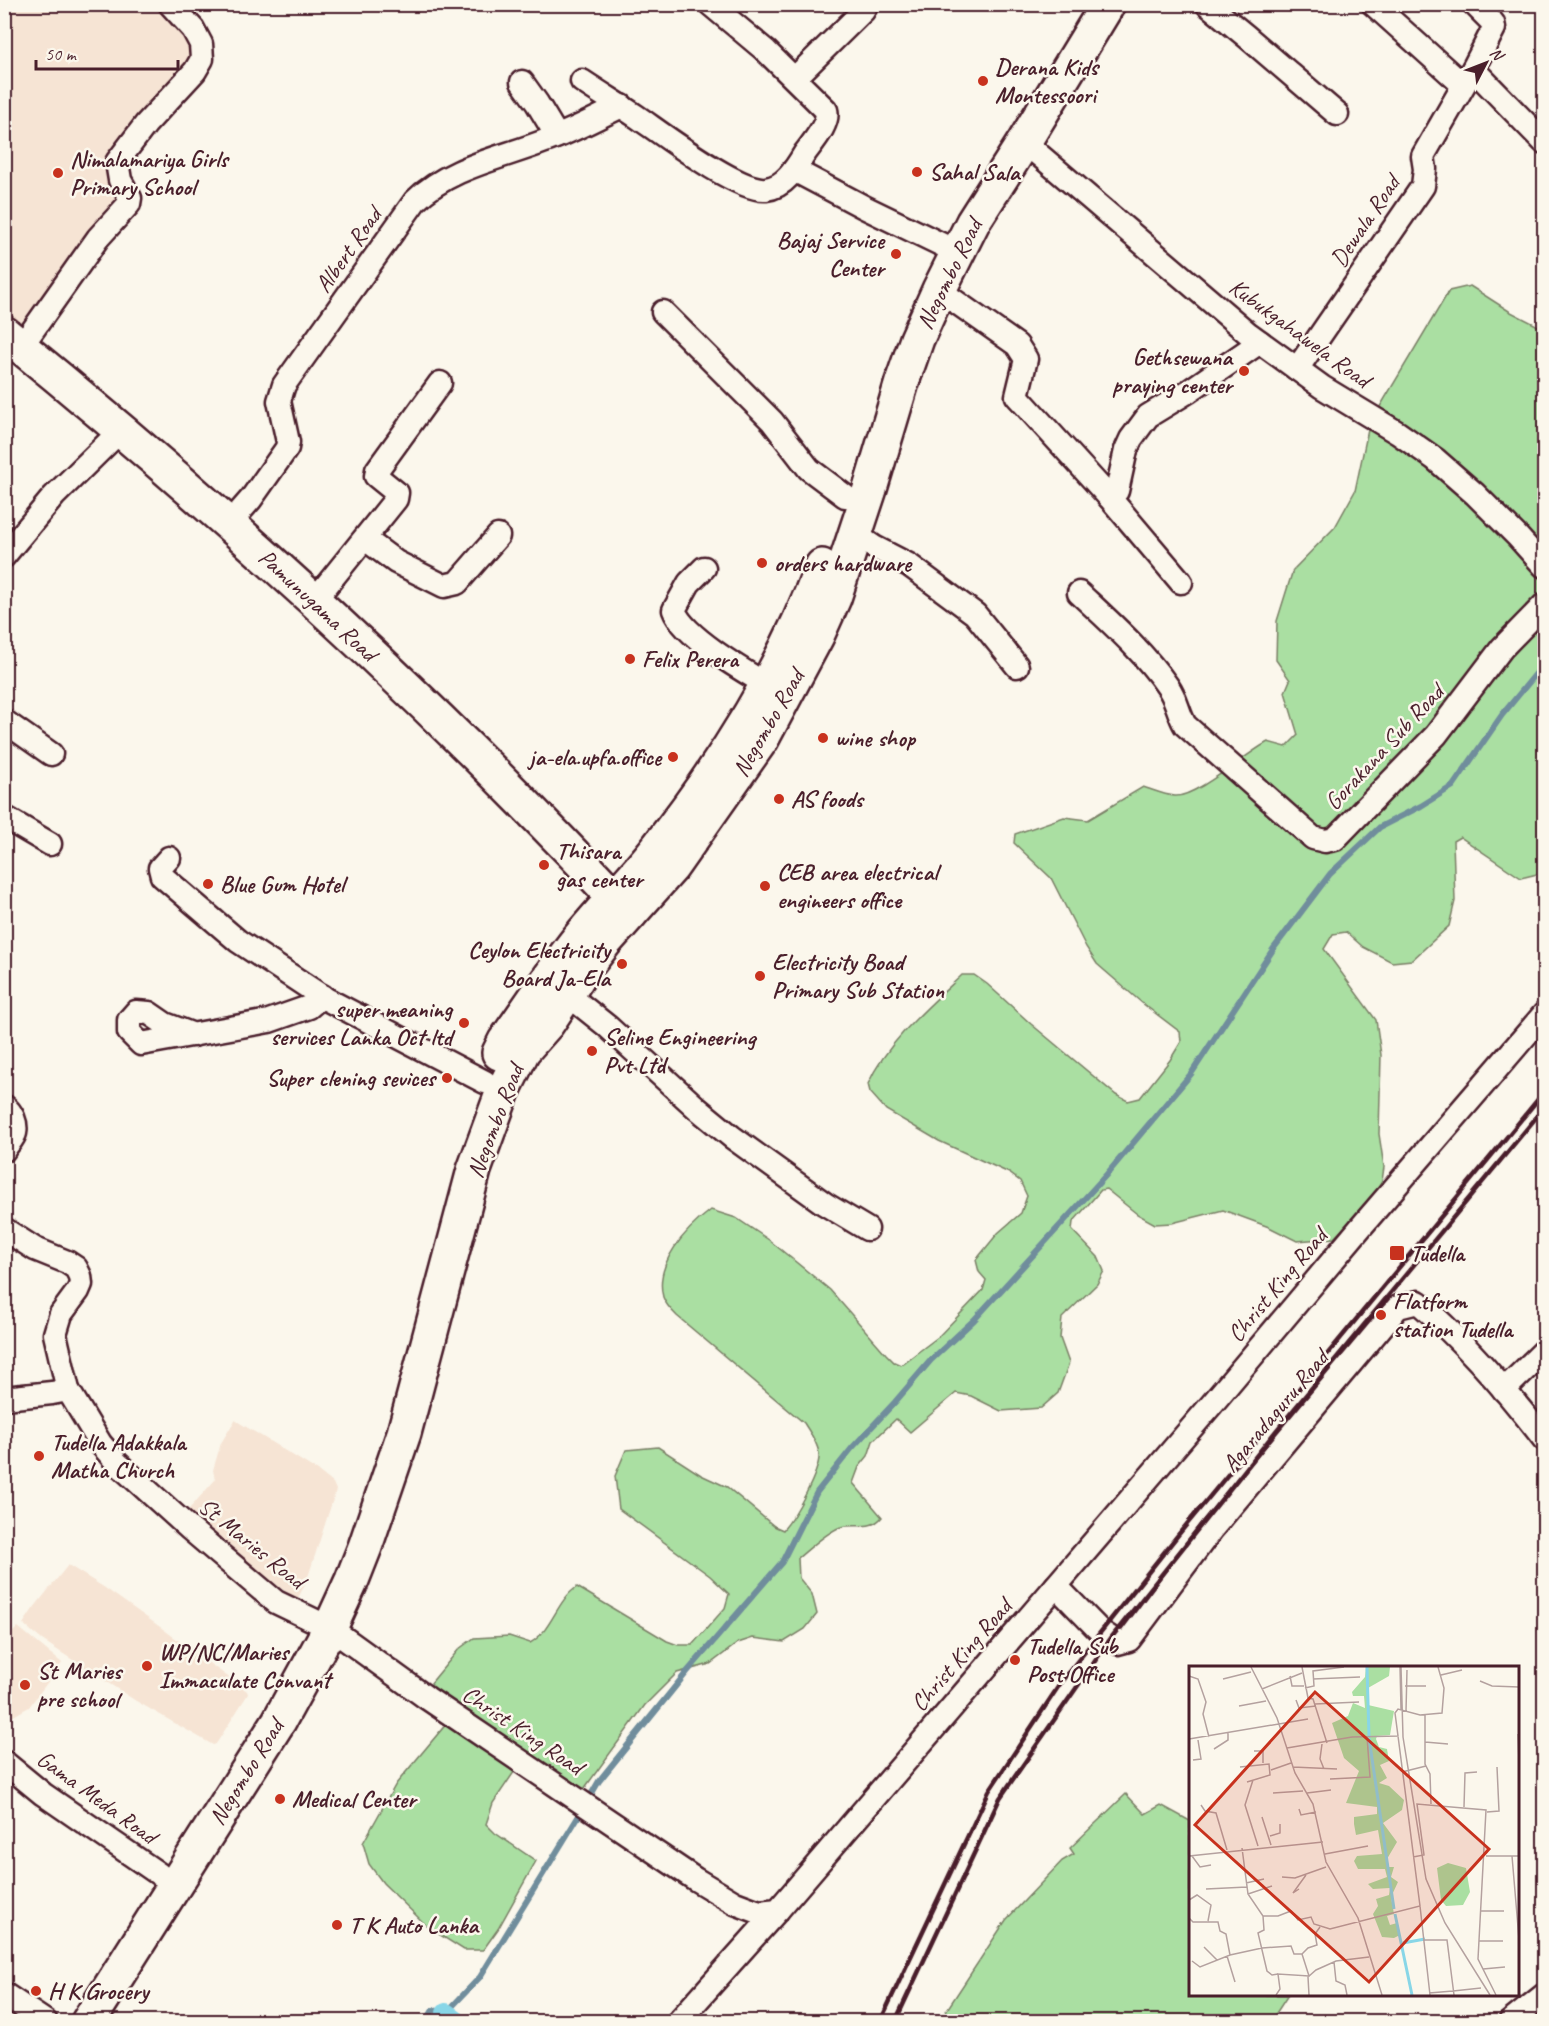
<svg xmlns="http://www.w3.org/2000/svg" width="1549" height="2026" viewBox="0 0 1549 2026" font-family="Caveat,sans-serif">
  <rect width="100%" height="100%" fill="#fbf7ec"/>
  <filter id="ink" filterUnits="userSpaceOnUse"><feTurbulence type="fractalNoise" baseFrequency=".0167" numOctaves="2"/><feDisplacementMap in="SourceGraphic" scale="12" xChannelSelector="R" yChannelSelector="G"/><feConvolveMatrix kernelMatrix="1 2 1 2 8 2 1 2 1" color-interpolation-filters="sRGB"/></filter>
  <g filter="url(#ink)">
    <g fill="#f6e4d4">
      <polygon points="4,5 169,5 201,55 109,163 128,197 26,333 5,313"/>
      <polygon points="235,1420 318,1471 333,1483 336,1490 307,1580 297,1600 188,1520 189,1509 215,1480 213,1470 221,1443"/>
      <polygon points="68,1565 105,1588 163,1629 247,1691 248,1694 216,1744 213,1745 136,1701 42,1640 23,1624 33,1609"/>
      <polygon points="18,1627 62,1663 29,1707 5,1721 5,1640"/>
    </g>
    <g fill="#aadfa2" stroke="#7a7f66" stroke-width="1.5">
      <path d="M1470 286 1509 311 1544 329V861L1537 874 1521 878 1460 837 1453 841 1455 901 1449 926 1412 960 1392 962 1363 947 1346 932 1333 934 1324 949 1376 1020 1381 1055 1379 1134 1384 1167 1382 1181 1374 1196 1334 1238 1297 1241 1269 1227 1223 1210 1172 1223 1155 1224 1137 1214 1106 1189 1101 1190 1073 1222 1072 1230 1098 1257 1104 1271 1097 1284 1062 1318 1060 1338 1069 1363 1058 1393 1041 1408 1001 1411 971 1396 956 1393 910 1432 896 1419 873 1441 868 1456 859 1467 853 1483 882 1517C871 1531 856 1523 841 1527 828 1531 809 1549 798 1558L799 1578 812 1594 817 1614 805 1629 784 1642 753 1638 738 1643 710 1664 677 1673 645 1705 584 1789C562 1781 548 1763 527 1753L493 1803 486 1824 495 1833 536 1861 498 1929 483 1950H464L429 1928 383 1883 369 1864 363 1843 396 1784 447 1723 431 1683 459 1649 474 1638 509 1636 530 1643C552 1631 556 1601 577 1587L667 1641 678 1645H692L725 1608 729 1594 710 1576 619 1509 615 1476 626 1450 658 1447 701 1475 727 1487 774 1526 783 1530C795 1516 821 1471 819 1453 817 1441 810 1433 804 1423L677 1316C672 1311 665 1304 663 1297 654 1263 686 1229 711 1210L736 1218 769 1240 830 1290 886 1354 894 1362 901 1365 938 1337 983 1290 986 1280 979 1272 976 1260 998 1233 1021 1213 1027 1196 1020 1181 1009 1173 939 1141 886 1110 870 1092 868 1084C887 1042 929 1006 962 975H974L987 984 1031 1024 1116 1095 1128 1101 1140 1098 1170 1060 1181 1042 1180 1032 1142 1003 1097 964 1086 947 1051 878 1014 843 1015 834 1064 817 1088 820 1143 787C1153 790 1164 795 1175 796 1195 798 1248 752 1268 742L1286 747 1298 735 1285 692 1290 680 1276 660 1277 621 1293 570 1335 527 1355 491 1369 425 1449 291Z"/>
      <polygon points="1126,1794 1145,1814 1161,1805 1190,1821 1190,1994 1288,1995 1271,2021 944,2021 946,2011 1006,1920 1062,1861 1074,1854 1070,1848"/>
    </g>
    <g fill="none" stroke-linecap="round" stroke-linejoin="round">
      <g stroke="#6f8d9c" stroke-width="6">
        <polyline points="588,1800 599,1781 687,1672 782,1562 817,1492 852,1448 895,1402 931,1360 974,1320 1107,1174 1191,1074 1274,948 1330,874 1380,827 1421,806 1453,786 1502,715 1544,664"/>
        <polyline points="426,2022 433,2010 446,2013 480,1977 583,1809"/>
      </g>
      <polyline stroke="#88d6e7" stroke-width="20" points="446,2013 458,2022"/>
      <defs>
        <g id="minor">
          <polyline points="1207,4 1246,36 1337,114"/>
          <polyline points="1373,4 1463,85"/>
          <polyline points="1473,69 1544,142"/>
          <polyline points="795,78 863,11 867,4"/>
          <path d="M582 81C600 93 618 104 636 116 661 133 738 192 766 189 785 187 796 168 805 153 813 142 830 123 826 110L766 51 710 4"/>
          <polyline points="522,82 537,103 557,136"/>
          <polyline points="1024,142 1249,334 1322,387 1398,433 1435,459 1475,494 1517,536 1544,566"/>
          <polyline points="794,170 864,207 957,252"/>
          <polyline points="939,290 1017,345 1026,359 1017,396 1109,497 1181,582"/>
          <polyline points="663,312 772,421 809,469 845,496"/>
          <polyline points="21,347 98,238 129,204 130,198 120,180 117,162 146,124 195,71 202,59 201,44 193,29 170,4"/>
          <polyline points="1297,369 1423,186 1425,169 1423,156 1473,69 1494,28 1493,23 1474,4"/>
          <polyline points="1109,497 1117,491 1126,450 1131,439 1148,416 1189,391 1260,342"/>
          <path d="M230 523 251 499 287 448 288 442 279 401 284 385 415 201C449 167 502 158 545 141 571 132 596 118 622 106"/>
          <polyline points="855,534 874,547 909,565 975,614 1017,666"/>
          <polyline points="365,539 396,562 444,586 457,583 498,536"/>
          <polyline points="4,556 54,496 122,429"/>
          <path d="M704 568 689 583 674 610C684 638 752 676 779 692"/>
          <path d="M1079 593C1110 622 1144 652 1168 687 1177 700 1178 713 1185 725L1313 838 1325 841 1335 839 1436 735 1502 648 1544 605"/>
          <polyline points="314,601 396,499 397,493 376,476 377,470 440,383"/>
          <polyline points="4,721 51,754"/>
          <polyline points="4,817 50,844"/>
          <polyline points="169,858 160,868 162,876 238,941 326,999 485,1082"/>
          <polyline points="567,994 607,1026 698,1109 732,1137 825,1204 867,1229"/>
          <polyline points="194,1035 165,1024 149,1013 136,1012 129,1020 129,1032 141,1044 269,1021 309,1007 322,996"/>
          <path d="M4 1106C12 1112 17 1123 15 1133 14 1138 7 1145 4 1150"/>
          <polyline points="4,1229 35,1249 67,1262 76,1268 80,1276 81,1284 78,1291 61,1314 55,1334 68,1390 100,1443 117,1463 190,1529 276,1602 330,1628 427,1698 695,1879 735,1903 759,1912 778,1910 1212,1404 1360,1228 1544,1014"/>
          <polyline points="1504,1390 1544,1351"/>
          <polyline points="4,1398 52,1393 68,1390"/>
          <path d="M1056 1586 1100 1631 1118 1643 1129 1640 1212 1529 1398 1307 1418 1302C1465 1342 1507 1391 1544 1439"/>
          <polyline points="4,1762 43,1794 159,1874"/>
          <polyline points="4,1994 46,2022"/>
          <polyline points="678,2022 778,1910"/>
          <polyline points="1510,2022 1544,1995"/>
        </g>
        <path id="primary" d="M4 333C225 513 436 705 630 914"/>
        <g id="trunk">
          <path d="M499 1053 505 1041C527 1010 548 978 571 948 597 913 630 883 657 848 724 763 784 668 822 566"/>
          <polyline points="88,2022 279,1721 330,1628 352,1580 365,1547 404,1433 474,1170 503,1091 523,1051 547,1024 579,976 606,941 672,867 762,739 817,636 834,598 870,489 902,382 917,339 939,290 973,222 1024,142 1108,4"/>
        </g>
      </defs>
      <use href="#minor" stroke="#4a1f2b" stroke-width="27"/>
      <use href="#primary" stroke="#4a1f2b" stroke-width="38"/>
      <use href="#trunk" stroke="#4a1f2b" stroke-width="38"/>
      <use href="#minor" stroke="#fbf7ec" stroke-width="22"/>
      <use href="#primary" stroke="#fbf7ec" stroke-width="33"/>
      <use href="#trunk" stroke="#fbf7ec" stroke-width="33"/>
      <g stroke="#4a1f2b" stroke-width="4.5">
        <polyline points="880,2022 989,1791 1064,1678 1178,1535 1544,1092"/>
        <polyline points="895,2022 1000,1798 1111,1638 1276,1431 1544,1108"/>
      </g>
    </g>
  </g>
  <g fill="#c8321e" stroke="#fbf7ec" stroke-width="2">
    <circle cx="983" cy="81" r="6"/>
    <circle cx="917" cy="172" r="6"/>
    <circle cx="58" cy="173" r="6"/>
    <circle cx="896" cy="254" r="6"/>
    <circle cx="1244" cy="371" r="6"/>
    <circle cx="762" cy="563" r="6"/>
    <circle cx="630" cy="659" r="6"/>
    <circle cx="823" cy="738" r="6"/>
    <circle cx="673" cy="757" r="6"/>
    <circle cx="779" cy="799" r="6"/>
    <circle cx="544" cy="865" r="6"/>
    <circle cx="208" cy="884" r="6"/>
    <circle cx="765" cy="886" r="6"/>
    <circle cx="622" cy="964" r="6"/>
    <circle cx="760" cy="976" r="6"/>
    <circle cx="464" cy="1023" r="6"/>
    <circle cx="592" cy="1051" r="6"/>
    <circle cx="447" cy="1078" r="6"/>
    <rect x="1389" y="1245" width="16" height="16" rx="3"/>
    <circle cx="1381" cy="1315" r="6"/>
    <circle cx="39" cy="1456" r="6"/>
    <circle cx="1015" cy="1660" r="6"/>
    <circle cx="147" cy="1666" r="6"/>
    <circle cx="25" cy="1685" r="6"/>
    <circle cx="280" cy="1799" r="6"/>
    <circle cx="337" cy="1925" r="6"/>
    <circle cx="36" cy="1991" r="6"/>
  </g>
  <g text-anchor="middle" stroke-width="5" stroke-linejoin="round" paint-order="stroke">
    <g font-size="24" font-weight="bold" fill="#4a1f2b" stroke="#fbf7ec" text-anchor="start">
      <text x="995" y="75">Derana Kids<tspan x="995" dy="28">Montessoori</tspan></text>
      <text x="70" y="167">Nimalamariya Girls<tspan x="70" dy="28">Primary School</tspan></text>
      <text x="929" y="180">Sahal Sala</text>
      <text x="884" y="248" text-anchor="end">Bajaj Service<tspan x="884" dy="28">Center</tspan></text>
      <text x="1232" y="365" text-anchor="end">Gethsewana<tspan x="1232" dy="28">praying center</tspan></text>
      <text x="774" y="571">orders hardware</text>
      <text x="642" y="667">Felix Perera</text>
      <text x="835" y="746">wine shop</text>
      <text x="661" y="765" text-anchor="end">ja-ela.upfa.office</text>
      <text x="791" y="807">AS foods</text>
      <text x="556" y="859">Thisara<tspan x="556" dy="28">gas center</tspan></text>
      <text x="777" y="880">CEB area electrical<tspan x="777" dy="28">engineers office</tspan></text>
      <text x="220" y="892">Blue Gum Hotel</text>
      <text x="610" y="958" text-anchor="end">Ceylon Electricity<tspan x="610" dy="28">Board Ja-Ela</tspan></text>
      <text x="772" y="970">Electricity Boad<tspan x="772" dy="28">Primary Sub Station</tspan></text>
      <text x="452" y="1017" text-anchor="end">super meaning<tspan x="452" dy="28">services Lanka Oct ltd</tspan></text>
      <text x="604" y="1045">Seline Engineering<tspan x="604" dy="28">Pvt Ltd</tspan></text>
      <text x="435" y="1086" text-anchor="end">Super clening sevices</text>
      <text x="1410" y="1261">Tudella</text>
      <text x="1393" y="1309">Flatform<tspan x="1393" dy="28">station Tudella</tspan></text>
      <text x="51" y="1450">Tudella Adakkala<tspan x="51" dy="28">Matha Church</tspan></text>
      <text x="1027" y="1654">Tudella Sub<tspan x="1027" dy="28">Post Office</tspan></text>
      <text x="159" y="1660">WP/NC/Maries<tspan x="159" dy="28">Immaculate Convant</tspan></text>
      <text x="37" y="1679">St Maries<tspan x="37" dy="28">pre school</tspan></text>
      <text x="292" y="1807">Medical Center</text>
      <text x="349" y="1933">T K Auto Lanka</text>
      <text x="48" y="1999">H K Grocery</text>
    </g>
    <g font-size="24" fill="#4a1f2b" stroke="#fbf7ec">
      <text transform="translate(1365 221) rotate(-56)" y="8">Dewala Road</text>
      <text transform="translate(348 250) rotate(-55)" y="8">Albert Road</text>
      <text transform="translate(949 274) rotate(-64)" y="8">Negombo Road</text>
      <text transform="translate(1300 333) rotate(36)" y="8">Kubukgahawela Road</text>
      <text transform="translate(318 605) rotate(43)" y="8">Pamunugama Road</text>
      <text transform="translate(768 723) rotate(-60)" y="8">Negombo Road</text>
      <text transform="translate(1384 747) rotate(-47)" y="8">Gorakana Sub Road</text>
      <text transform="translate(495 1121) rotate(-69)" y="8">Negombo Road</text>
      <text transform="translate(1277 1285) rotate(-50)" y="8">Christ King Road</text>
      <text transform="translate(1275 1411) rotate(-50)" y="8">Agaradaguru Road</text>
      <text transform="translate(252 1543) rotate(39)" y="8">St Maries Road</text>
      <text transform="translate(961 1655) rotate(-49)" y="8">Christ King Road</text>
      <text transform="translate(523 1730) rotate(34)" y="8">Christ King Road</text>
      <text transform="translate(246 1772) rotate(-58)" y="8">Negombo Road</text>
      <text transform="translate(97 1797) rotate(36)" y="8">Gama Meda Road</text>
    </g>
  </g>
  <g transform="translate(1189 1666)">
    <rect width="330" height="330" fill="#fbf7ec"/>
    <path d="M177 1H201L200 10 179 22V39L205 45 201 69 188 70 187 73 190 81 198 83 200 95 191 99 198 112 190 117 200 120 215 134 213 144 194 157 208 176 198 193 200 201H205L202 211 209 216 202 231 205 248 198 250 201 259 208 257 211 269 205 272 193 271 184 248 189 240 187 233 200 229 201 222 184 223 179 218 198 211 196 203H169L165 195 168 190 193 188 189 164 167 169 165 158V151L188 148V141L157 137 170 105 155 92 143 57 159 50 164 37 176 42 175 30H164L163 26 176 11ZM259 197 277 202 281 226 274 239 257 240 252 234 248 202Z" fill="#aadfa2"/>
    <path fill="none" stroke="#88d6e7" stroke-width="3" d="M178 1 180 71M180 72 205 243M206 248 223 329M214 277 236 273"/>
    <path fill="none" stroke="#b4a19f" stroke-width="1.5" d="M62 1 88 52 106 107 124 138 137 196 169 252 193 329M113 1 119 32 124 33 138 77M211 1 212 43M212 1 214 71 237 213 256 257 301 329M252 9 273 4M0 10 9 13 17 36 14 48 20 71M101 10 103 20H115M34 13 62 6M124 13 171 11M291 15 303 20 330 21M216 20H237M116 22 125 20 124 5 155 1M73 23 113 7M107 34 110 42 127 40M126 38 170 36M50 40 77 35M217 45 218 4M236 49V98L241 108 242 138M329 68 330 96M0 73 119 53M236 76 259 78M133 78 131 93 135 103M98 82 163 71 209 70 206 47 209 43 231 49 253 47 255 22 249 1M25 83 39 74V67M65 85H74V97M4 94 12 93 9 74M51 101 80 98 81 109 58 116M104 101 148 103M82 104 102 97M213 106 237 100M141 113 181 111 178 71M64 114 56 139 69 180M84 127 114 125M118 127 142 124M12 139 16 145 27 147 38 184M275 141 276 107 288 106M110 143 112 149 127 146M298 146 310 145 308 101M73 151 82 179M81 170 91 167V158M53 182 59 228 74 250 75 264 69 267 78 305 83 309 89 308M136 188 179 180M0 190 134 176M3 190 11 201 22 199M297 190H330M323 190 330 273M224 191 235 189 228 138 297 144 289 293 307 329M93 211 106 212 137 201M57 217 75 213M17 223 58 221M110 223 104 227 117 209M59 228 83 220M0 234 8 229 22 239 19 255M231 240 241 329M291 245H315M74 250H89L102 245 109 254 122 251 125 258 141 263 231 240 209 70M0 252 4 256H29L31 265 37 268 41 289M234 274H258L265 329M290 275H314M15 281 28 294M73 282 102 280 105 288H113M113 288 119 282 128 279 126 268 131 261M38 290 46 316M3 295 11 301 41 289 73 282M145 296 147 315 156 319 158 329M294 303 316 301M264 325 292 322M240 327 264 325M87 329 91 323 89 308 120 310 113 288M120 329 119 311 127 304 147 295 180 291"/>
    <path fill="#c8321e" fill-opacity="0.15" stroke="#c8321e" stroke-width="3" d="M126 26 300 183 180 316 6 159Z"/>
    <rect width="330" height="330" fill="none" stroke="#4a1f2b" stroke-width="3"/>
  </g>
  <rect width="1549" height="2026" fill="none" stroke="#fbf7ec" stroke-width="24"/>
  <rect x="12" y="12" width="1525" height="2002" fill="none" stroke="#4a1f2b" stroke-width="2" filter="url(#ink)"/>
  <g transform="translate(1486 63) rotate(48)" stroke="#fbf7ec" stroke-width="4.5" paint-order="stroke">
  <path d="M0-4.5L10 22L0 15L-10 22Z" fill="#4a1f2b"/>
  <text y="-9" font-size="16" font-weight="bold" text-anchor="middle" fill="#4a1f2b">N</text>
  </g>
  <path d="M36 60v9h142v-9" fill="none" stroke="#4a1f2b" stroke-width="3"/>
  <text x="45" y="60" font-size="18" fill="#4a1f2b" stroke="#fbf7ec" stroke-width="4.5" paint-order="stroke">50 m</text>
</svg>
